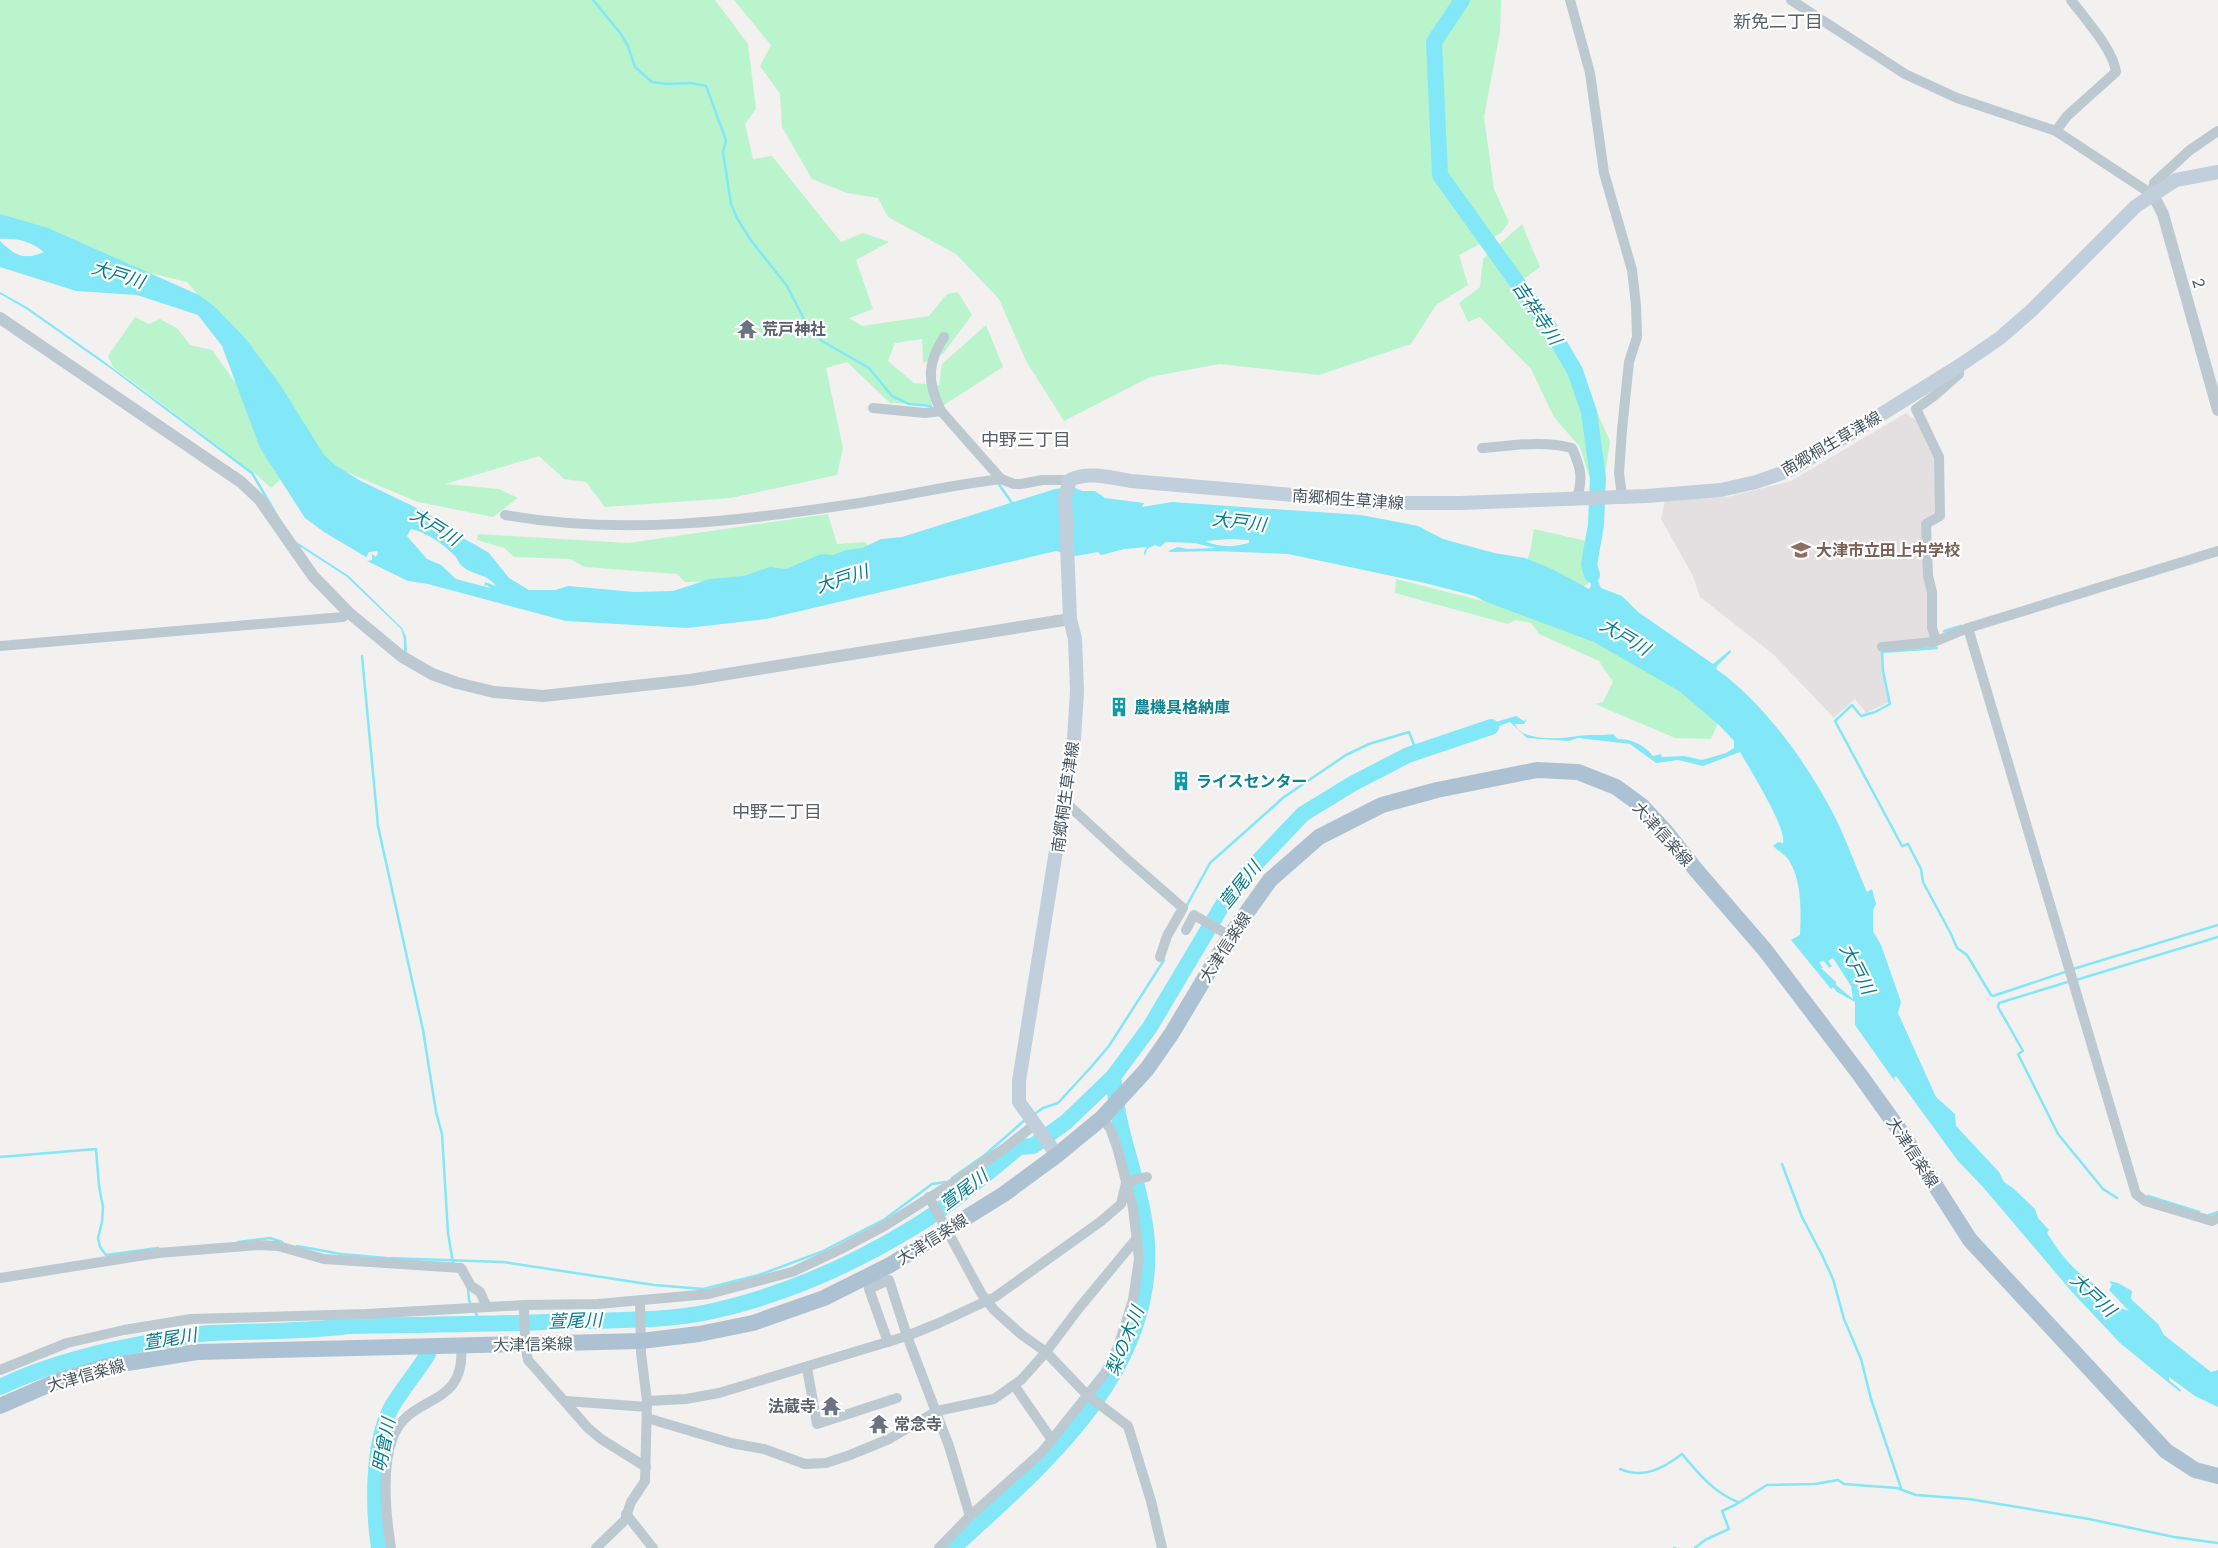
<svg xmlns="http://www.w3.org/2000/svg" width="2218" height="1548" viewBox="0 0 2218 1548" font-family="Lato,'Noto Sans JP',sans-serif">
  <rect width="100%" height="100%" fill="#f3f0f0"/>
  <polygon fill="#e4e0e2" points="1906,413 1917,421 1934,458 1937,514 1921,523 1931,638 1881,642 1882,671 1889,702 1866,713 1855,699 1834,718 1774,655 1700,597 1693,576 1661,519 1665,500 1727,497 1791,481"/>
  <g fill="#baf4cc">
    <polygon points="0,0 715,0 748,44 756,109 745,124 753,159 772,156 841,242 863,233 889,242 856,260 873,309 849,318 862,326 929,316 947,294 958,292 972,315 943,354 923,363 922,339 895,343 888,361 914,383 939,385 942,364 986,325 1003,367 944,405 890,403 847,362 826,368 843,448 837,475 731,498 605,507 586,482 564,479 539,456 445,484 499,489 518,498 493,517 418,502 327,464 286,403 187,282 116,265 0,222"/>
    <polygon points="734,0 1501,0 1500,32 1484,117 1494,189 1509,222 1501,233 1459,255 1468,285 1436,305 1411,344 1319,375 1219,364 1150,377 1064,421 1026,361 999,299 956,254 888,217 878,198 847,193 812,179 782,127 780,94 760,66 771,45"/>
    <polygon points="1522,224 1540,267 1513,287 1578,370 1610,441 1605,475 1590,479 1580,447 1554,417 1531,369 1480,317 1468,322 1459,303 1480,287 1483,259"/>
    <polygon points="135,317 149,324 160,319 177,328 190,345 212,350 235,382 248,393 283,472 279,481 271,488 257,475 113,367 108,356"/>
    <polygon points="828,514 837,544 866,542 869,552 728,581 685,582 677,574 585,567 570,559 514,557 504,548 477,540 478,534 628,543"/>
    <polygon points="1534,529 1586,541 1593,557 1588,584 1577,590 1526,563 1530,552"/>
    <polygon points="1396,579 1510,608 1594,640 1681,689 1719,721 1711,739 1675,738 1595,704 1603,702 1613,682 1599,661 1539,634 1531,623 1515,620 1508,624 1395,593"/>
  </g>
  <g fill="#82e7f6" fill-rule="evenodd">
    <path d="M0 214 48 228 199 295 215 307 245 338 281 386 324 455 335 465 359 480 429 514 446 530 474 544 489 553 509 578 529 590H555L568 586 634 592 673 591 710 579 744 576 770 567 786 569 821 554 833 555 846 550 862 548 881 539 902 537 1055 489 1073 487 1082 491H1095L1105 498 1144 503 1142 507 1172 502 1361 515 1418 526 1443 539 1494 553 1525 558 1552 569 1589 589 1591 586 1588 564 1590 552 1592 567 1601 588 1622 596 1638 612 1713 664 1730 650 1731 652 1717 666 1716 669C1760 699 1803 758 1828 804 1844 832 1854 863 1867 892L1872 889 1876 904 1873 910V931L1881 945 1901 1002 1898 1013 1936 1097 1955 1114 1956 1126 1999 1172 2004 1182 2014 1189 2035 1209 2038 1218 2049 1230 2047 1233C2060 1254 2076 1274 2098 1286L2093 1287C2102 1297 2116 1307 2129 1311L2109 1290 2112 1285 2109 1281 2118 1283 2132 1291 2131 1299 2158 1324 2164 1335 2211 1372 2218 1370V1407L2195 1396 2169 1377V1380L2181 1390 2180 1392 2120 1343 2072 1292 1983 1187 1958 1161 1896 1076 1894 1078 1896 1082 1891 1076 1855 1025V1002L1837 992 1833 987 1831 989 1791 940 1800 935C1801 912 1802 883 1790 862 1787 856 1778 851 1773 846L1778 842 1783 843C1787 828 1749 768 1740 752L1703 766 1678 760 1656 763 1630 744 1578 738 1569 741 1527 738 1510 722 1466 738 1475 728 1516 716 1524 721 1527 719 1524 724H1515C1521 742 1562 739 1577 736 1589 734 1601 736 1613 734L1618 739C1632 739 1644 745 1653 756L1661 754 1662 757 1684 756 1702 760 1726 753 1734 748V741L1719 725 1679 691 1594 642 1484 601 1475 596 1425 583 1288 554 1214 551 1170 552 1168 551 1178 547 1187 549 1215 548 1195 543 1166 542 1160 547 1155 545 1147 549 1145 556 1144 552 1147 547 1124 549 1101 555 1098 552 1076 556 1056 551 766 619 687 628 566 621 428 584 408 581 367 561 372 560V554L376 557 378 553 377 551 369 552 366 557 324 532 305 518 260 448 222 346 198 315 137 295 76 291 0 267V241C15 255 23 261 44 252 30 241 17 238 0 239ZM411 529C428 533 443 544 455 556 458 559 459 564 462 566 472 575 488 574 496 586L485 582 484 586 487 585 490 588 456 579 441 565 427 559 407 536ZM1230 539 1249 540V543C1234 547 1220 548 1205 541ZM1833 958 1851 986 1853 999 1836 985V982L1821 968H1823L1819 962 1824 961 1829 968 1832 966 1828 961Z"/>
    <polygon points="0,292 27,307 98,357 253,472 292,539 349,576 402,628 406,637 407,652 404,651 404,639 401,629 347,577 290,540 251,474 114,371 26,309 0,294"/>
  </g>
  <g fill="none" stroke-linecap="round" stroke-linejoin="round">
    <g stroke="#82e7f6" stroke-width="2.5">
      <polyline points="593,0 621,34 628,46 635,67 652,82 667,84 691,83 706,86 726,140 723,152 731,204 737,218 750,239 787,286 807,325 822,341 869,368 892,396 909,404 931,406"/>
      <polyline points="998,483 1012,503"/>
      <polyline points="1944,631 1961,626"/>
      <polyline points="1937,648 1882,652 1883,671 1890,704 1875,712 1861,716 1852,705 1835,721 1902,846 1908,844 1921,869 1923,882 1951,934 1957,948 1967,955 1991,995 1993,996 2068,971"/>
      <polyline points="362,656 378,826 423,1030 436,1112 442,1134 448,1233 453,1263"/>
      <polyline points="1186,907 1210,863 1284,797 1346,755 1369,744 1409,732 1414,745 1419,751"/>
      <polyline points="2073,969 2218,925"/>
      <polyline points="2076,980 2218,937"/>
      <polyline points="2071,981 1999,1003 1998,1007 2023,1051 2018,1054 2058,1134 2103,1189 2117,1198"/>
      <polyline points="1033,1115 1043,1108 1058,1103 1092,1066 1109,1046 1164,960"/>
      <polyline points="0,1157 96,1149 99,1186 103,1207 102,1222 98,1238 100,1247 106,1255 158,1248"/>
      <polyline points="1782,1164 1802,1217 1822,1255 1833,1279 1844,1319 1861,1359 1871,1399 1901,1488"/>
      <polyline points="952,1178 986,1154 1026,1119"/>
      <polyline points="2148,1196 2199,1212"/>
      <polyline points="2209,1215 2218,1212"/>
      <polyline points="238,1242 270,1238 282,1242"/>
      <polyline points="297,1246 341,1254 386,1258 503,1262 654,1285 703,1289 759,1275 821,1252 885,1219 932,1184 945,1182"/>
      <polyline points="468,1289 469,1300 471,1305"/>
      <polyline points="474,1310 482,1324"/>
      <path d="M1620 1469C1644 1479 1662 1469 1682 1454 1698 1473 1714 1493 1738 1502"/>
      <polyline points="1674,1548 1675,1548"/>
      <polyline points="1695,1548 1705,1540 1729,1529 1722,1511 1735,1505 1767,1485 1815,1484 1838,1480 1844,1484 1897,1488 1916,1495 1969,1499 2089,1519 2174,1537 2218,1543"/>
    </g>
    <g stroke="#82e7f6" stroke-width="16">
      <polyline points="1462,0 1434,42 1440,175 1551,330 1575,371 1589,412 1598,478 1596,525 1589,565 1592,575"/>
      <path d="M0 1387C52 1362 108 1349 165 1340 180 1338 195 1334 210 1333 256 1331 302 1332 348 1326 424 1325 501 1324 578 1321 622 1320 669 1321 713 1311 784 1295 852 1265 914 1227 952 1204 985 1175 1019 1147L1033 1146 1066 1122 1113 1077 1150 1027 1222 906 1246 874 1303 814 1352 784 1408 755 1491 727"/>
      <path d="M379 1548C373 1508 372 1445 391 1408 402 1389 417 1372 428 1354"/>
      <path d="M953 1548C1040 1468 1155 1374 1147 1243 1144 1200 1128 1160 1119 1118 1116 1104 1115 1090 1113 1077"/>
    </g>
    <g stroke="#bcc9d1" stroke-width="10">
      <polyline points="1570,0 1590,73 1604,173 1632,270 1636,305 1637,337 1629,362 1622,430 1619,473 1622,496"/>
      <polyline points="1791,0 1905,74 1957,98 2056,131 2153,195 2154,183 2190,150 2218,131"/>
      <path d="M2056 131 2067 116 2116 72C2113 49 2085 19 2071 0"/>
      <polyline points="873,408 925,413 941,411 1001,479"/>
      <path d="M941 411C927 382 927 363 944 337"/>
      <path d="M1482 448C1510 446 1544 440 1572 448 1581 468 1583 478 1577 498"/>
      <path d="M505 515C622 536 742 521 859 503 903 496 948 486 993 480L1001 479 1014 484H1021L1042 480H1070"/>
      <polyline points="1968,628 2136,1194 2145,1201 2212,1221 2218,1218"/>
      <polyline points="1936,640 1932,628 1932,592 1928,576 1926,524 1940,516 1939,457 1916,409 1934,396 1959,374 1959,366"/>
      <polyline points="0,646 343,617 348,612"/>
      <polyline points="1882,647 1934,642 1968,628 2218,551"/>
      <polyline points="1065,802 1128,860 1183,908 1167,936 1160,957"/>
      <polyline points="1186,930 1194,915 1230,936"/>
      <polyline points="1126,1182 1147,1177"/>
      <polyline points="929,1197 981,1293 994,1310 1022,1335 1046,1352 1087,1395 1128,1426 1151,1501 1162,1548"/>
      <polyline points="0,1278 158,1253 258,1245 278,1246 324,1259 461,1268 471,1286 480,1292 487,1307"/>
      <polyline points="524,1305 525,1344 528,1360 588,1428 601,1439 646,1467"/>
      <polyline points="888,1342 869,1289 889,1280 907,1336 949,1446 970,1516"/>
      <polyline points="807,1368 817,1424 897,1398"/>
      <polyline points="0,1370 67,1343 124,1330 191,1319 367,1314 524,1305 598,1304 709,1294 792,1272 839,1250 886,1225 956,1181 1005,1148 1034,1125"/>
      <polyline points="1014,1385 1052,1440"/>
      <polyline points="566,1401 647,1407"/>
      <polyline points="647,1401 686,1399 719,1393 907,1336 939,1323 995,1297 1100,1222 1121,1204 1126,1183"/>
      <polyline points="647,1418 731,1443 764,1449 805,1464 826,1463 850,1455 889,1439 937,1411 994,1399 1021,1380 1046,1352 1079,1308 1137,1238"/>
      <polyline points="626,1514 653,1548"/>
      <path d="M391 1548C386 1516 381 1468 393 1437 410 1392 467 1410 461 1345"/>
      <polyline points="596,1548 625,1520 631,1502 645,1481 647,1401 641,1353 640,1300"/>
      <polyline points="939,1548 970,1516 1042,1452 1105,1373 1118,1347 1133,1300 1139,1259 1133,1208 1117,1147 1110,1128 1102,1118"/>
    </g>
    <g stroke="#bcc9d1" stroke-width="12">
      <polyline points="2153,195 2163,214 2218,410"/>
      <polyline points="0,318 241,482 260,500 313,576 348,612 401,656 432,674 457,683 494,692 543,696 690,680 1070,619"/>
    </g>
    <path stroke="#c0cfdb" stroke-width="14" d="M1057 1155 1019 1102V1081L1074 739 1077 691 1075 639 1070 619 1065 497 1070 480C1089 471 1111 478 1131 481L1387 503H1460L1647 496 1721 490 1756 482 1788 471 1814 456 1959 366 2000 338 2032 310 2136 206 2176 180 2218 172"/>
    <polyline stroke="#acc2d2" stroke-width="16" points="0,1406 55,1382 108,1366 197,1352 641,1341 699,1334 753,1323 824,1298 890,1265 1004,1194 1057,1155 1102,1118 1147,1069 1172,1033 1230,936 1270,880 1319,837 1382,805 1437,790 1537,770 1578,772 1616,787 1642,806 1666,832 1696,870 1765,950 1860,1075 1903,1135 1970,1240 2166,1451 2195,1470 2218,1476"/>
  </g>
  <defs>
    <symbol id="temple-bare" viewBox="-9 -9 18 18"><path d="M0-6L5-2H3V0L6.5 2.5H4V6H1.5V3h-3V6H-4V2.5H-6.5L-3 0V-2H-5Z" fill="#6b7280" stroke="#fff" stroke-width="2.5" paint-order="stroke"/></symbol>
    <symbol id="school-bare" viewBox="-9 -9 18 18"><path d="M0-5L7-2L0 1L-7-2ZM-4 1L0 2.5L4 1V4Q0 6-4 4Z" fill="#8d6e63" stroke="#fff" stroke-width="2.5" paint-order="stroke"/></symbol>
    <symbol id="building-bare" viewBox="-9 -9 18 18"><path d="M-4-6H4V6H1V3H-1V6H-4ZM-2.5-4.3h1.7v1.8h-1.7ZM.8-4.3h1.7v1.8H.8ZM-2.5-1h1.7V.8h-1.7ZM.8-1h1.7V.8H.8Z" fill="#0f9aa8" stroke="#fff" stroke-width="2.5" paint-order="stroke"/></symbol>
  </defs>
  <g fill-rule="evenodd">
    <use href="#temple-bare" x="733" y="315" width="28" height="28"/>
    <use href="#school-bare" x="1787" y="536" width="28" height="28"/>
    <use href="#building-bare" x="1105" y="693" width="28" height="28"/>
    <use href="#building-bare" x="1167" y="767" width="28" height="28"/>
    <use href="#temple-bare" x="817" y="1392" width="28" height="28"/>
    <use href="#temple-bare" x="865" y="1410" width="28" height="28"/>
  </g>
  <g text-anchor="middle" stroke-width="4.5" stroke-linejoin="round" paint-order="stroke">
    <g font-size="16" fill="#455560" stroke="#fff">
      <text transform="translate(2199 283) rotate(74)" y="6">2</text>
      <text transform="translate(1831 443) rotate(-30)" y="6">南郷桐生草津線</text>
      <text transform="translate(1348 499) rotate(4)" y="6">南郷桐生草津線</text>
      <text transform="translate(1065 797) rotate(-82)" y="6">南郷桐生草津線</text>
      <text transform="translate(1663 834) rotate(48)" y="6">大津信楽線</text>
      <text transform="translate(1225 947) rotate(-57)" y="6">大津信楽線</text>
      <text transform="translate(1913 1152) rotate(57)" y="6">大津信楽線</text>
      <text transform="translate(932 1239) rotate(-32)" y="6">大津信楽線</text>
      <text transform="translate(533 1344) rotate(-1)" y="6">大津信楽線</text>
      <text transform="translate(86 1375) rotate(-16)" y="6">大津信楽線</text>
    </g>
    <g font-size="16" font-weight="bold" fill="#5b616d" stroke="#fff" text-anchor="start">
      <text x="762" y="335">荒戸神社</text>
      <text x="816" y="1412" text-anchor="end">法蔵寺</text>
      <text x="894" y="1430">常念寺</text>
    </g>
    <g font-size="16" font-weight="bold" fill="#785e54" stroke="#fff" text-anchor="start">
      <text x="1816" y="556">大津市立田上中学校</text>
    </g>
    <g font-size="16" font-weight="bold" fill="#0d838f" stroke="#fff" text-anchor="start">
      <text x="1134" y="713">農機具格納庫</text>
      <text x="1196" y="787">ライスセンター</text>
    </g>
    <g font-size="18" fill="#5b6166" stroke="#fff">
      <text x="1778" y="28">新免二丁目</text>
      <text x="1026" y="446">中野三丁目</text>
      <text x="777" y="818">中野二丁目</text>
    </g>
    <g font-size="18" font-style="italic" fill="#047c8e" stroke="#fff">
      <text transform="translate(118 275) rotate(17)" y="6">大戸川</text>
      <text transform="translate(1537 313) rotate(56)" y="6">吉祥寺川</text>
      <text transform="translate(1239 522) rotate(7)" y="6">大戸川</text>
      <text transform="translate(435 527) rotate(32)" y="6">大戸川</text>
      <text transform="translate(842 579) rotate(-18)" y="6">大戸川</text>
      <text transform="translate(1625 637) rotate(31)" y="6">大戸川</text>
      <text transform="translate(1240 885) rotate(-51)" y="6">萱尾川</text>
      <text transform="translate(1857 969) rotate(63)" y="6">大戸川</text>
      <text transform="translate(964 1190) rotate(-37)" y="6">萱尾川</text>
      <text transform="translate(2093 1295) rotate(43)" y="6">大戸川</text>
      <text transform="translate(575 1321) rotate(-2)" y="6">萱尾川</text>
      <text transform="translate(170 1339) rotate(-9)" y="6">萱尾川</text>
      <text transform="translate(1125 1341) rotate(-68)" y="6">梨の木川</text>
      <text transform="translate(384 1445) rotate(-79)" y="6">明曾川</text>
    </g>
  </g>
</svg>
